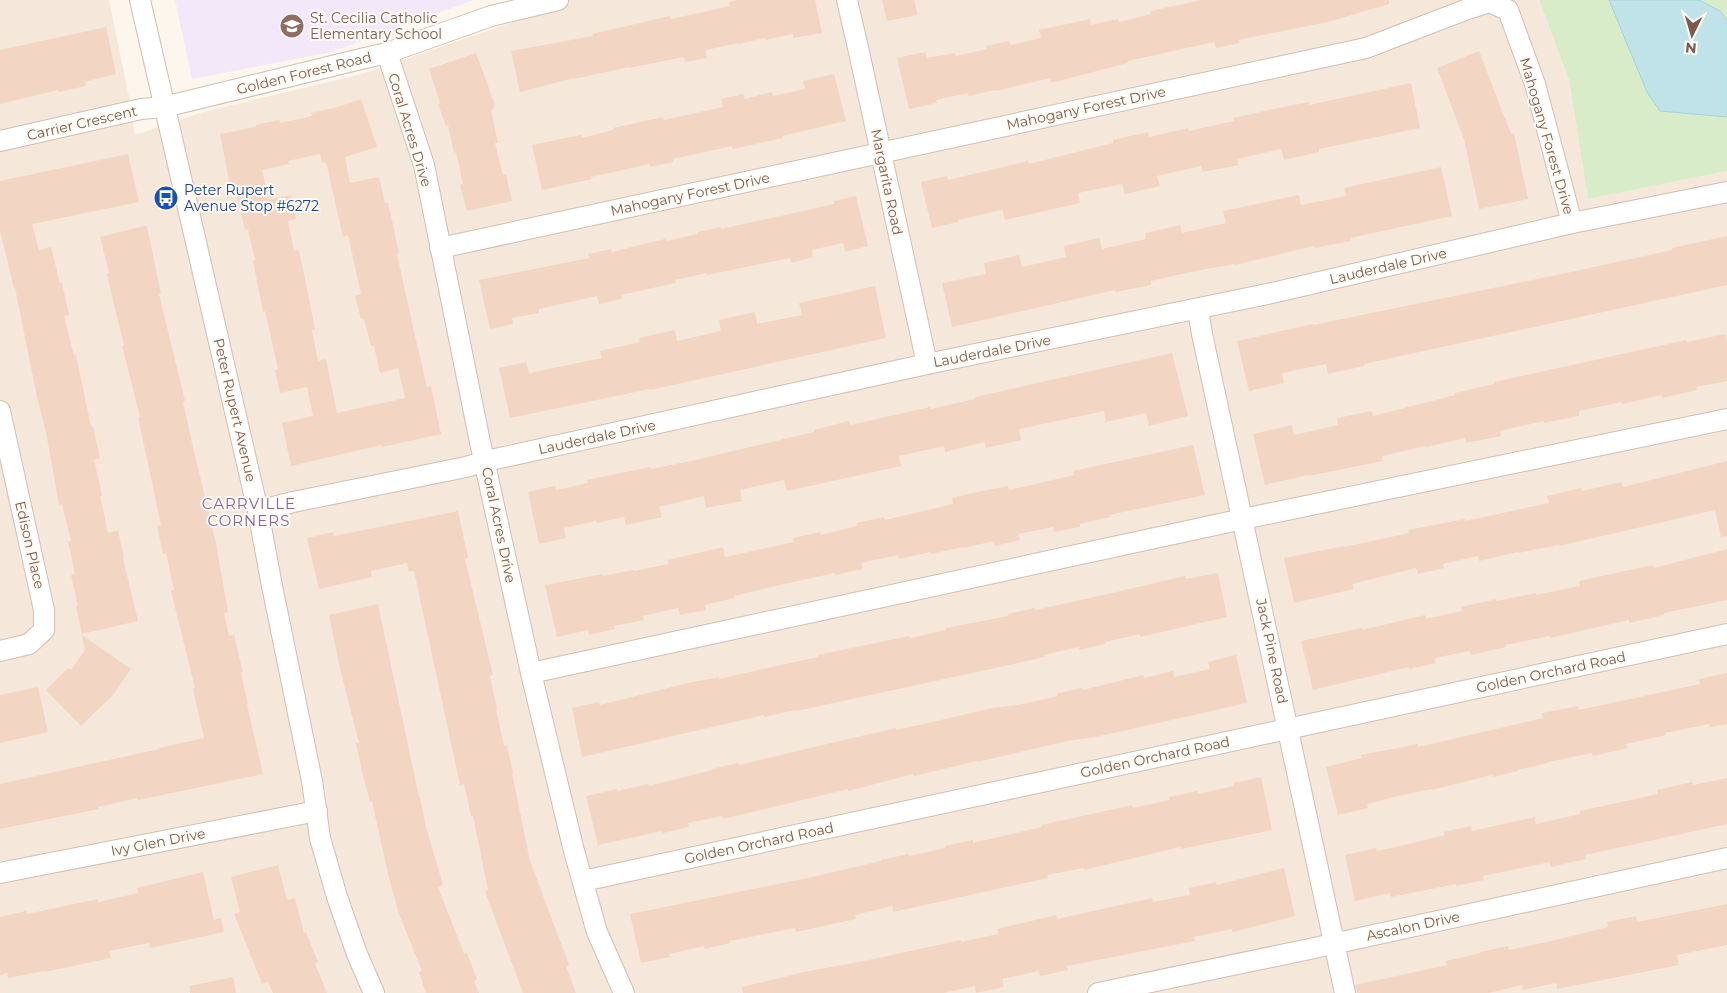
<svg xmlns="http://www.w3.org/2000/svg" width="1727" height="993" viewBox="0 0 1727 993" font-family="Montserrat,sans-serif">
  <rect width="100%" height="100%" fill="#fdf6ec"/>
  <polygon fill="#f5e8da" points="0,0 109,0 128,92 135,135 203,112 362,74 519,20 517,0 1539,0 1569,80 1588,199 1727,171 1727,993 0,993"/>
  <polygon fill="#f3e8fa" points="175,0 474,0 332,52 192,79"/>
  <polygon fill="#d8ecc9" points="1539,0 1727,0 1727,171 1588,199 1569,80"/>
  <polygon fill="#bfe3e8" stroke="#a5d3da" points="1609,0 1699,0 1720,11 1727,20 1727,117 1660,111 1647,92"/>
  <g fill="#f3d5c3" fill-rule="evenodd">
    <polygon points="738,0 815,0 822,33 793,38 793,34 765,40 765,38 738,44 738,43 706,50 707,58 685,62 684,57 629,68 629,67 574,79 574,78 520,92 511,51 593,36 592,34 670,16 671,19 703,12 730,6 729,2"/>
    <polygon points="882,0 914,0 918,15 887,21"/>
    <polygon points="1202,0 1389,0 1389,4 1328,22 1238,40 1239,43 1216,48 1214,42 1128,61 1128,63 1051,83 1050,78 996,91 995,90 969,96 968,93 936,100 937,103 909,109 897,58 925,52 927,58 955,53 956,56 987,49 986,46 1009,41 1010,45 1041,38 1039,30 1090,19 1091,25 1118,19 1119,22 1151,14 1150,11"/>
    <polygon points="106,27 116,74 85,82 86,86 58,92 58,90 0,104 0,50"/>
    <polygon points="1479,51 1511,134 1514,133 1528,199 1479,209 1464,139 1437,68"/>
    <polygon points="476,53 494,102 494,108 491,110 498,143 495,143 503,175 506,174 512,201 467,211 460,185 463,184 456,152 454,153 448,125 446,126 438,104 440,103 429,69"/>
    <polygon points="834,74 846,121 782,136 783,138 733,149 732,146 673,159 673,162 650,167 650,164 591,177 592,179 542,190 532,145 581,135 582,138 613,130 613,128 663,117 664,120 723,107 721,99 743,94 745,99 772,92 773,96 805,89 803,81"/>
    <polygon points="1411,83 1420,128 1319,149 1319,152 1284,160 1281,149 1237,159 1239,165 1203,172 1201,166 1157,176 1160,186 1125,194 1122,184 1078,193 1080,203 1005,220 1002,210 958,220 958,222 932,228 921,182 947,176 948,180 1028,161 1029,164 1113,143 1113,140 1148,132 1149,137 1188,128 1189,131 1234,121 1233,118 1269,110 1309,102 1309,105"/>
    <path d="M361 99 377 147 345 157 350 183 379 177 385 203H388L393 225 399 253 397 254 415 336 427 387 431 386 441 434 382 447 381 445 291 466 282 423 313 416 307 387 280 393 275 370 278 369 265 311 263 312 253 261 255 260 248 229 245 230 234 185 230 186 220 134 256 127V125L279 120 280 123 312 116 311 113 338 107ZM320 154 322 163 326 162 343 237 348 235 361 294 355 296 361 319H364L371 346H374L380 373 398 368 405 398 337 413 326 359 318 361 312 330 315 329 304 274 299 250 294 251 288 221 296 219 291 195 269 200 262 170 289 164 288 161Z"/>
    <polygon points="128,154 139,202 32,224 39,250 51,247 60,283 62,283 69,315 64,316 74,356 76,355 91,427 93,427 100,458 94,460 102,495 100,496 108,533 118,530 124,558 123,558 138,621 82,634 76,606 78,606 71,575 75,574 68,541 71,541 62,504 59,505 46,432 37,397 15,288 14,288 0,230 0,181"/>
    <polygon points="1441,167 1452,216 1350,238 1351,241 1315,248 1314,246 1235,265 1235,264 1195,271 1151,281 1151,285 1116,292 1115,290 952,327 942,283 986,274 984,263 1019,255 1022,267 1066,257 1064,246 1099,238 1102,249 1146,239 1145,233 1180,225 1182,233 1226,223 1223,211 1299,195 1301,205 1346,196 1344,188"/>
    <polygon points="856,196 868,246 845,252 843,243 812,250 813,257 791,263 790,258 707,275 707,273 675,280 676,283 621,295 622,299 599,304 597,296 570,302 539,309 539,313 512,318 513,324 490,329 479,280 589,258 588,254 611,249 612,252 665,239 666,241 698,234 698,232 721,227 721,229 776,217 834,204 834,201"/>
    <polygon points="144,226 147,226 161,294 159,294 185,401 183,402 192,443 216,543 228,612 224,613 229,636 234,635 243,672 241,673 248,705 247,705 263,774 138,800 137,798 98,807 99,809 0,829 0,784 159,749 159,748 204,738 193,689 195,688 171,591 174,590 166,553 163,554 157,526 161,525 138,417 140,417 122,346 124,345 115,309 107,274 109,273 100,237"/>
    <polygon points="1727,236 1727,285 1364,364 1364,366 1328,374 1326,364 1282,373 1284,383 1249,391 1237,341 1313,324 1313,325 1571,272 1672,250 1672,248"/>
    <polygon points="875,286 886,338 650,390 650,389 510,418 499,368 526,362 529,373 602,358 600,351 640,342 639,338 675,330 677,341 721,331 719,320 755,312 757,324 802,315 799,303"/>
    <polygon points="1725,334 1727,343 1727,381 1696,387 1697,390 1662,398 1662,395 1622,404 1622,402 1579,411 1579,416 1544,423 1544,421 1500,431 1501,436 1466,443 1465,438 1426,447 1425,446 1382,456 1383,461 1309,476 1308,475 1265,485 1253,434 1292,425 1294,435 1338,425 1337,418 1372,411 1373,416 1455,395 1455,393 1494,384 1494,382 1686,340 1687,342"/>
    <polygon points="1172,353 1188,416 1149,426 1146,413 1106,422 1104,411 1019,429 1021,440 986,448 985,442 945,452 944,446 899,456 901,466 787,491 784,480 740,490 742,501 706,508 704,496 659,507 662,517 626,525 624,517 597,523 596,521 564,528 566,538 539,544 528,492 555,486 556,490 588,483 587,480 611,475 650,467 651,469 691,461 814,432 814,430 849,421 850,425 930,407 931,409 975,399 975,397"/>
    <polygon points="1193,445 1205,495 1109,515 1110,517 1080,524 1080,527 1054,532 1053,527 1019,534 1020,540 995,546 994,541 964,548 963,547 931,554 931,552 899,559 898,555 861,563 863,569 835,575 835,573 775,586 734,596 734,598 705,605 706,610 680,615 678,608 643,616 644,620 614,626 615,629 589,635 588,630 557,637 545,585 603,574 603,576 633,570 634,571 668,564 668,560 723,547 725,557 794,542 793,538 820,532 821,535 857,526 857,523 884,517 885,520 953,504 952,498 977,492 1008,486 1009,490 1074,475 1073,471"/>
    <polygon points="1727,461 1727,536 1721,537 1715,510 1559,546 1559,545 1518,553 1518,552 1479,561 1478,556 1443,564 1444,568 1418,574 1416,568 1352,584 1354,589 1294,603 1284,558 1344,546 1344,547 1409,533 1408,530 1465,519 1465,521 1549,503 1547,496 1581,488 1582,491 1621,482 1623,487"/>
    <polygon points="458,511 468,558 465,559 493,675 490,676 497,709 496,709 504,746 507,745 513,773 512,773 530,861 569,965 566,966 576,993 523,993 496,921 485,891 488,890 473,816 471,816 464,784 460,785 414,571 409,572 407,563 371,571 372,577 319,589 307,538 333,532 334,536"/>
    <polygon points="1727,549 1727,600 1664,613 1664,615 1629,623 1629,620 1550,638 1550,636 1506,645 1506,647 1471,655 1470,651 1435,658 1436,663 1409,669 1409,667 1313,690 1301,641 1362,628 1362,630 1425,615 1426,619 1462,611 1461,607 1496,599 1496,601 1536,593 1536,595 1580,586 1579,581 1653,565 1654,568"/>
    <polygon points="1218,573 1227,617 1140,637 1140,634 1105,642 1105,644 1079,650 1079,647 1044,655 1045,657 797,711 796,710 764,717 764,715 734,722 582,757 572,708 599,702 600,705 688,683 719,677 719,679 781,665 818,657 818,655 909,636 910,638 946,630 946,628 1008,616 1008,614 1035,608 1035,610 1108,594 1185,576 1186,579"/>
    <polygon points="378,604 419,797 420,797 426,827 443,885 438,887 464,954 467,953 477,979 474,981 479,993 426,993 419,972 422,971 399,914 388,874 372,801 370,802 362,771 356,743 359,743 341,673 329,615"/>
    <polygon points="82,635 131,669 113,695 81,726 46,690 68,668 71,670 85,650"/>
    <polygon points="1236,655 1247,703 1096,737 1067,741 977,762 977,761 914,776 913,774 848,791 848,789 723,819 722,816 688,823 689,827 663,833 662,831 598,845 586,796 617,789 617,791 648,784 649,786 712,770 712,769 738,763 739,765 831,743 896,728 896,730 928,723 992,708 1023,704 1058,696 1057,693 1083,688 1083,690 1143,675 1144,678 1173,671 1174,677 1210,669 1208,662"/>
    <polygon points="1727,673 1727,724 1710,727 1709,724 1665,733 1666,735 1626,744 1628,748 1593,756 1592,753 1548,762 1548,763 1517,770 1518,771 1493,777 1492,775 1432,790 1432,789 1398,796 1367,804 1368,808 1338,815 1326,767 1362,758 1361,755 1387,750 1418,744 1418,747 1543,718 1542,713 1578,706 1579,710 1700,684 1699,679"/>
    <polygon points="38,687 48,732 0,743 0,695"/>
    <polygon points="1261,777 1272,830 1181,849 1180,847 1084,870 1084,868 1047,875 1048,878 893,912 892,906 855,915 856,919 796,932 795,928 730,941 730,943 705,949 704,946 669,954 670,957 641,963 630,914 812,877 881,861 881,860 908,854 909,856 945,848 945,846 973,840 973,843 1042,827 1041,825 1101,812 1132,805 1133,808 1170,800 1169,797 1197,791 1198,794 1234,786 1233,783"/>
    <polygon points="1727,778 1727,824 1585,855 1586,859 1551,867 1550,862 1483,876 1484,880 1456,886 1456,884 1391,897 1390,893 1355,901 1345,855 1376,848 1377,851 1409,844 1445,835 1444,832 1471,826 1472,831 1535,817 1536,824 1580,814 1580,811 1658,794 1657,790 1692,782 1693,785"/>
    <polygon points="278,865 287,900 295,898 304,933 306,932 318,962 315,963 327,993 273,993 268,981 262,984 234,914 240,912 231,877"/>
    <polygon points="1284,868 1295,916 1233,932 1232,929 1194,937 1195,941 1067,966 1068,970 1040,976 1039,971 1002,979 1004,987 976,993 975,986 944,993 743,993 742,987 804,972 864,961 961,940 961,942 998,934 997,929 1056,915 1057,919 1152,898 1153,902 1190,895 1189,888 1216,882 1217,885"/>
    <polygon points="203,872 214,920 221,918 224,932 150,948 149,943 109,951 111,958 45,972 45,971 8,978 7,973 0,975 0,917 26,911 27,914 98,899 98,902 138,893 137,888"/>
    <polygon points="1727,904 1727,945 1677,955 1679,965 1557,989 1556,983 1523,990 1522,985 1489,993 1357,993 1355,985 1447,965 1446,961 1481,953 1480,952 1508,946 1509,950 1547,942 1608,927 1607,922 1636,916 1637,922"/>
    <polygon points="233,977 236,993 190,993 190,986"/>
  </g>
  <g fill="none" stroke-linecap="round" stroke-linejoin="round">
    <defs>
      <g id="minor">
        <polyline points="140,0 258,511 272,586 312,781 320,838 337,897 357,954 374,993"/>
        <polyline points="847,0 859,52 927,364"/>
        <polyline points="387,53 424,165 480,442 531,673 574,851 597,932 624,993"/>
        <polyline points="0,141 141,109 164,107 365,58 387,53 491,16 558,0"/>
        <polyline points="440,248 1366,48 1465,10 1489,2 1508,10 1535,84 1572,223"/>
        <polyline points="1198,309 1202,334 1345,993"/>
        <polyline points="0,411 44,610 44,630 29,644 0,651"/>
        <polyline points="258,511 293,502 466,467 486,461 927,364 1272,293 1572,223 1727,192"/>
        <polyline points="531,673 1243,519 1727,419"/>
        <polyline points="0,873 317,811"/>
        <polyline points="583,881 1727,634"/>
        <polyline points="1098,993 1305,950 1727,858"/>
      </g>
    </defs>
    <use href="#minor" stroke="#d1beb0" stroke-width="22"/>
    <use href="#minor" stroke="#fff" stroke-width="20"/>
  </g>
  <defs>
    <symbol id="school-disc" viewBox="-11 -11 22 22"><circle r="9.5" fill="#8d6e63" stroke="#fffaf3"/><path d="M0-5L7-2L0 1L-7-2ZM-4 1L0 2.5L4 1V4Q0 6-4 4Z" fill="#fff"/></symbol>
    <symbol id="bus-disc" viewBox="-11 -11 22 22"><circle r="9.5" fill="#1a4fb4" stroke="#fffaf3"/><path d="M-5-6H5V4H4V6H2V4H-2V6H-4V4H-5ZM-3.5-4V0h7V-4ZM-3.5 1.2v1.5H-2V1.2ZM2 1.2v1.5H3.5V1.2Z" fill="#fff"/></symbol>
  </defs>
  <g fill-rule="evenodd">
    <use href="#school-disc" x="278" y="12" width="28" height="28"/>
    <use href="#bus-disc" x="152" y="184" width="28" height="28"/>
  </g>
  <g text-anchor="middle" stroke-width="4" stroke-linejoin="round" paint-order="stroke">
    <g font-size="14" fill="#785e54" stroke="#fffaf3" text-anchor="start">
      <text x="310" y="23">St. Cecilia Catholic<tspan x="310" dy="16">Elementary School</tspan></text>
    </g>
    <g font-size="14" fill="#7a5c4d" stroke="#fffaf3">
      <text transform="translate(304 73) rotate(-14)" y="5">Golden Forest Road</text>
      <text transform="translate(1086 108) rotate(-12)" y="5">Mahogany Forest Drive</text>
      <text transform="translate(82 123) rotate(-13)" y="5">Carrier Crescent</text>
      <text transform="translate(410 130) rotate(73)" y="5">Coral Acres Drive</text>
      <text transform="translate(1547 136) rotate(74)" y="5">Mahogany Forest Drive</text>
      <text transform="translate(887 182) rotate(78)" y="5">Margarita Road</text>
      <text transform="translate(690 194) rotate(-12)" y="5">Mahogany Forest Drive</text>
      <text transform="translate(1388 266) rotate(-13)" y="5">Lauderdale Drive</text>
      <text transform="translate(992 351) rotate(-11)" y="5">Lauderdale Drive</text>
      <text transform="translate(235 410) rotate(77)" y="5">Peter Rupert Avenue</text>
      <text transform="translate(597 437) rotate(-12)" y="5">Lauderdale Drive</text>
      <text transform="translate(499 525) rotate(78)" y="5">Coral Acres Drive</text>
      <text transform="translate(30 545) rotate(77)" y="5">Edison Place</text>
      <text transform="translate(1272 651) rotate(78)" y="5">Jack Pine Road</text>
      <text transform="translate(1551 672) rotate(-12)" y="5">Golden Orchard Road</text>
      <text transform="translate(1155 757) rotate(-12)" y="5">Golden Orchard Road</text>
      <text transform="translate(158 842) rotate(-11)" y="5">Ivy Glen Drive</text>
      <text transform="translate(759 843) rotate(-12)" y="5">Golden Orchard Road</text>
      <text transform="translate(1413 926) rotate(-12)" y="5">Ascalon Drive</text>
    </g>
    <g font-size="14" fill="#164399" stroke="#fffaf3" text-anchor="start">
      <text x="184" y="195">Peter Rupert<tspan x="184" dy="16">Avenue Stop #6272</tspan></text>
    </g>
    <g font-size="15" letter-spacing="1" fill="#846695" stroke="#fffaf3">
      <text x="249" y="509">CARRVILLE<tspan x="249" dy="17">CORNERS</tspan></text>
    </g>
  </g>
  <g transform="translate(1692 35) rotate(185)" stroke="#fffaf3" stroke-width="4" paint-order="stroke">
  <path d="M0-4L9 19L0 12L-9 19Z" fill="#7a5c4d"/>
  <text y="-8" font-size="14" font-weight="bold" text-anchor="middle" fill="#7a5c4d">N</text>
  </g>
</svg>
